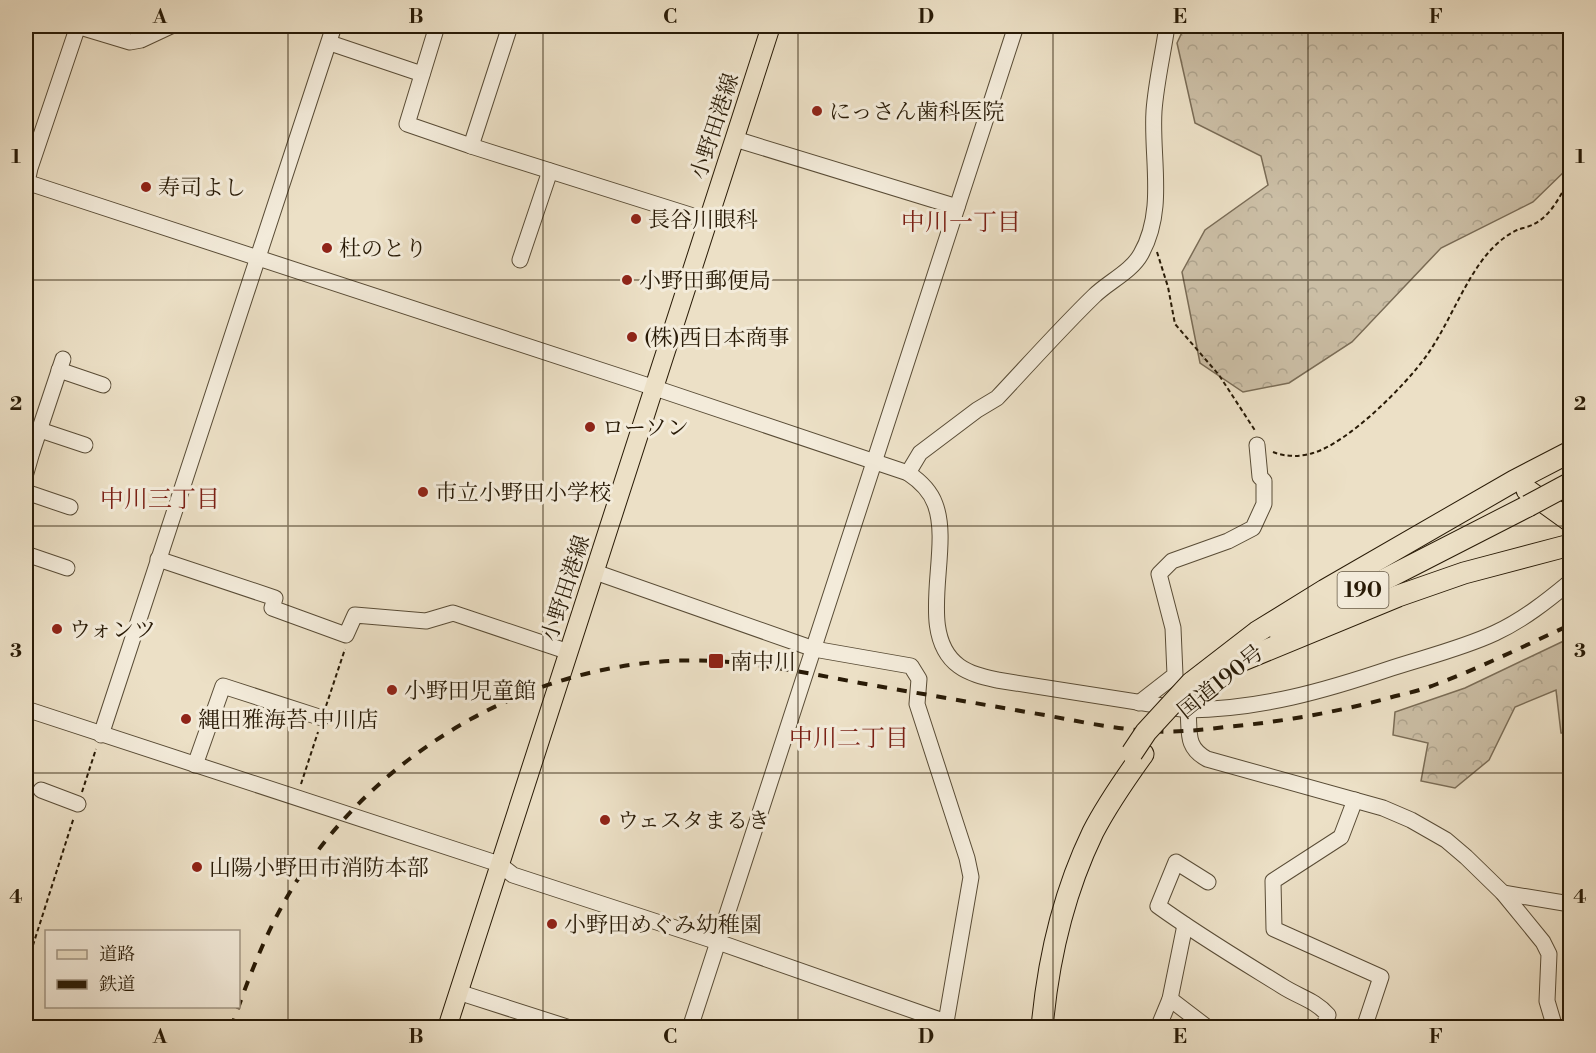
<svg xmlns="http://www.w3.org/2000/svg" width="1596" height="1053" viewBox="0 0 1596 1053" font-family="'Libre Bodoni','Noto Serif JP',serif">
  <defs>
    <pattern id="forest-crowns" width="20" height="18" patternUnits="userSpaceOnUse" patternTransform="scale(1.5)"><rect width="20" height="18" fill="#cbbea5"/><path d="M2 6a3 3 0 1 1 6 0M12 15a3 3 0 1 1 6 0" fill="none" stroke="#aea38d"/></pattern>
  </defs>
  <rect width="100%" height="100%" fill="#ece0c6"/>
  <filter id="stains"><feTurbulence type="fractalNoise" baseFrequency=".00333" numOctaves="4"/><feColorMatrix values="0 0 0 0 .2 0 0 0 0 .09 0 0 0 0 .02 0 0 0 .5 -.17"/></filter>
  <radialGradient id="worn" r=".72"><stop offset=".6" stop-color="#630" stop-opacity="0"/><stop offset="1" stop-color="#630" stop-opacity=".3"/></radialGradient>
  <g fill="url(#forest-crowns)" stroke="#7a6c56" stroke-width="1.5">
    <polygon points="1185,26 1570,26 1570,166 1533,202 1441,248 1352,342 1289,383 1243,392 1200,363 1182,272 1205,230 1268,185 1261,156 1195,123 1177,43"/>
    <polygon points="1570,638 1570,733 1561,733 1556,690 1515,707 1489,760 1455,788 1421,781 1428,743 1393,735 1395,712 1465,688"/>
  </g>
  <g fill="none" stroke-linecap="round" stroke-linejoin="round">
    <defs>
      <g id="minor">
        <polyline points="77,26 130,42 141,40 171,26"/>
        <polyline points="437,26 407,124 471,146 709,221"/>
        <polyline points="330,43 422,74"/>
        <polyline points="735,139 957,207"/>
        <polyline points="471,146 510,26"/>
        <path d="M26 182 655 388 908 473C920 481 930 490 935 504 953 550 914 633 959 666 970 674 984 677 997 680L1188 710C1261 709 1324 691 1392 668 1426 657 1463 648 1495 633 1523 620 1547 601 1570 582"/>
        <polyline points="26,187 30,168 78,26"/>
        <polyline points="520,260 550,171"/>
        <polyline points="59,370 103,385"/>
        <polyline points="40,430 85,445"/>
        <polyline points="26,450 32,452 63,359"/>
        <polyline points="26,473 32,452"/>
        <path d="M908 473 920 453 977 410 997 398C1029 364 1060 329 1094 296 1108 282 1131 272 1141 254 1166 210 1151 158 1154 111 1156 83 1163 54 1167 26"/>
        <polyline points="26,492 70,507"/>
        <polyline points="26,554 67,568"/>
        <polyline points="158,559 275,598 272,608 346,635 355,615 426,621 453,613 569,652"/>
        <polyline points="595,572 814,649 911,666 919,679 917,704 967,858 971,877 945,1028"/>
        <polyline points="1139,703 1175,675 1173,628 1159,574 1172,561 1228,541 1253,528 1264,504 1264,481 1260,477 1257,445"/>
        <polyline points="26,709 499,864 513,875 718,942 946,1022"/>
        <path d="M1188 710C1190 732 1185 747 1207 759L1383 808 1411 820 1446 840 1466 857 1503 893 1543 942 1549 954 1547 1001 1555 1028"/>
        <polyline points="101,735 334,26"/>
        <polyline points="195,765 223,686 322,718"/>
        <polyline points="41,790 78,804"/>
        <polyline points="1355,800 1341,837 1273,881 1274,929 1381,977 1364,1028"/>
        <path d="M1208 882 1176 862 1158 906C1198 935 1240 960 1282 986 1299 997 1315 1000 1328 1015L1323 1028"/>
        <polyline points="1503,893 1570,904"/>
        <polyline points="458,992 570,1028"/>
        <polyline points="1170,999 1208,1028"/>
        <polyline points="690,1028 1016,26"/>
        <polyline points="1158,1028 1170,999 1185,925"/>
      </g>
      <polyline id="major" points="447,1028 771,26"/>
      <g id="highway">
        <polyline points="1527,490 1570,521"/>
        <polyline points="1280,633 1528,506"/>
        <polyline points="1238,662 1398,596 1464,573 1570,545"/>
        <polyline points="1191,683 1257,632 1325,590 1514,481 1570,452"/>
        <path d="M1042 1028C1048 960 1063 894 1093 832 1107 805 1125 779 1143 754"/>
      </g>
    </defs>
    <use href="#minor" stroke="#594c36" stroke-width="17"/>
    <use href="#major" stroke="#281a06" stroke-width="20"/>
    <use href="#highway" stroke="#281a06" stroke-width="23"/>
    <g stroke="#281a06" stroke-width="2" stroke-dasharray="4.5 3" stroke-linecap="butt">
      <polyline points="1157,252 1168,287 1175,324 1219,375 1256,432"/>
      <path d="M1273 452C1285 457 1301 457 1313 453 1348 443 1406 385 1427 355 1449 324 1464 281 1488 253 1496 244 1506 235 1517 230 1522 228 1529 227 1534 224 1552 215 1561 194 1570 178"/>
      <polyline points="326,706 345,649"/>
      <polyline points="301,784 318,732"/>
      <polyline points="82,792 96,749"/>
      <polyline points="26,967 74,817"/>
    </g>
    <use href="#minor" stroke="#f3ebda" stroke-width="15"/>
    <use href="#major" stroke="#ece0c6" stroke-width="18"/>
    <use href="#highway" stroke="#ece0c6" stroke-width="21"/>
    <path stroke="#281a06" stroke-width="4" stroke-dasharray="10 10" stroke-linecap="butt" d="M231 1028C248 979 266 931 293 887 380 745 548 652 715 661 763 664 813 674 860 683 923 694 986 705 1050 716 1082 722 1116 729 1149 731 1174 733 1200 730 1226 727 1280 722 1332 713 1385 699 1402 694 1420 691 1437 684 1482 667 1526 645 1570 625"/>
    <defs>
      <g id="highway-bridge">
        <polyline points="1528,506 1569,484"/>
        <polyline points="1132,753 1146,732 1191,683"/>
      </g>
    </defs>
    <use href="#highway-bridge" stroke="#281a06" stroke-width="23" stroke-linecap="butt"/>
    <use href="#highway-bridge" stroke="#ece0c6" stroke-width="21"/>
  </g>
  <path fill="none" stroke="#281a06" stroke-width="1.5" stroke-opacity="0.55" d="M288 26V1028M543 26V1028M798 26V1028M1053 26V1028M1308 26V1028M26 280H1570M26 526H1570M26 773H1570"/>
  <g fill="#8f2418" stroke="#f3ebda" stroke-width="2">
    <circle cx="817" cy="111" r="6"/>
    <circle cx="146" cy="187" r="6"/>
    <circle cx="636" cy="219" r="6"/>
    <circle cx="327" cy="248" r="6"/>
    <circle cx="627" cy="280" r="6"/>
    <circle cx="632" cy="337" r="6"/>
    <circle cx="590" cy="427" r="6"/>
    <circle cx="423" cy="492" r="6"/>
    <circle cx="57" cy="629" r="6"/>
    <rect x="708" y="653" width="16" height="16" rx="3"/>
    <circle cx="392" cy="690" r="6"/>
    <circle cx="186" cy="719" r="6"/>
    <circle cx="605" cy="820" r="6"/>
    <circle cx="197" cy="867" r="6"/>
    <circle cx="552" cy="924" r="6"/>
  </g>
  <g text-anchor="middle" stroke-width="6" stroke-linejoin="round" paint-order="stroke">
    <rect fill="#f3ebda" stroke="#655946" stroke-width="1.5" x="1337.5" y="572" width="51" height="36" rx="4.5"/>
    <g font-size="21" font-weight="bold" fill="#281a06">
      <text x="1363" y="597">190</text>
    </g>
    <g font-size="22" fill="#281a06" stroke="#f3ebda" text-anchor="start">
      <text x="829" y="119">にっさん歯科医院</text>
      <text x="158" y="195">寿司よし</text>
      <text x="648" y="227">長谷川眼科</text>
      <text x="339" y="256">杜のとり</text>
      <text x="639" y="288">小野田郵便局</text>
      <text x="644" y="345">(株)西日本商事</text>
      <text x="602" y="435">ローソン</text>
      <text x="435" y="500">市立小野田小学校</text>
      <text x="69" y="637">ウォンツ</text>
      <text x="730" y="669">南中川</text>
      <text x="404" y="698">小野田児童館</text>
      <text x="198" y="727">縄田雅海苔 中川店</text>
      <text x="617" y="828">ウェスタまるき</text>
      <text x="209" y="875">山陽小野田市消防本部</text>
      <text x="564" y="932">小野田めぐみ幼稚園</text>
    </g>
    <g font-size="22" fill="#281a06" stroke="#f3ebda">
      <text transform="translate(714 126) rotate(-72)" y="8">小野田港線</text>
      <text transform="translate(565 588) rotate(-72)" y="8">小野田港線</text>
      <text transform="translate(1220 681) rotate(-39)" y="8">国道190号</text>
    </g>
    <g font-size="24" fill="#7a1f14" stroke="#f3ebda">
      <text x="961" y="230">中川一丁目</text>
      <text x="160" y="507">中川三丁目</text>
      <text x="849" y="746">中川二丁目</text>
    </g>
  </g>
  <rect width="1596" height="1053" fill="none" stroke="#ece0c6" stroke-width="66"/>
  <rect x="45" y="930" width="195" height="78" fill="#f3ebda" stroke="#a29785" stroke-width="1.5"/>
  <rect x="57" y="950" width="30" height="9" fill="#ece0c6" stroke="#a29785" stroke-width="1.5"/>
  <text x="99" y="960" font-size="18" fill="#281a06">道路</text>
  <rect x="57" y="980" width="30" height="9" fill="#281a06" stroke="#a29785" stroke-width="1.5"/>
  <text x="99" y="990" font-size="18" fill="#281a06">鉄道</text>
  <rect x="33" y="33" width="1530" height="987" fill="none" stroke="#281a06" stroke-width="2"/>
  <g font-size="20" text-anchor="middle" font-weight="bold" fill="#281a06">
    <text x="160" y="23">A</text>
    <text x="416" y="23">B</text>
    <text x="670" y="23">C</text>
    <text x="926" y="23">D</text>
    <text x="1180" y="23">E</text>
    <text x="1436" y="23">F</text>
    <text x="16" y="163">1</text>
    <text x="1580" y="163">1</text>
    <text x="16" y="410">2</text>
    <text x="1580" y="410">2</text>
    <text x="16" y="657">3</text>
    <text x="1580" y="657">3</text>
    <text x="16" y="903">4</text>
    <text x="1580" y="903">4</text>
    <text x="160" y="1043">A</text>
    <text x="416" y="1043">B</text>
    <text x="670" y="1043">C</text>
    <text x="926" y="1043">D</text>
    <text x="1180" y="1043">E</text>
    <text x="1436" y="1043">F</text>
  </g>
  <rect width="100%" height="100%" filter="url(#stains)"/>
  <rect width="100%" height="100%" fill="url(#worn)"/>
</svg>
